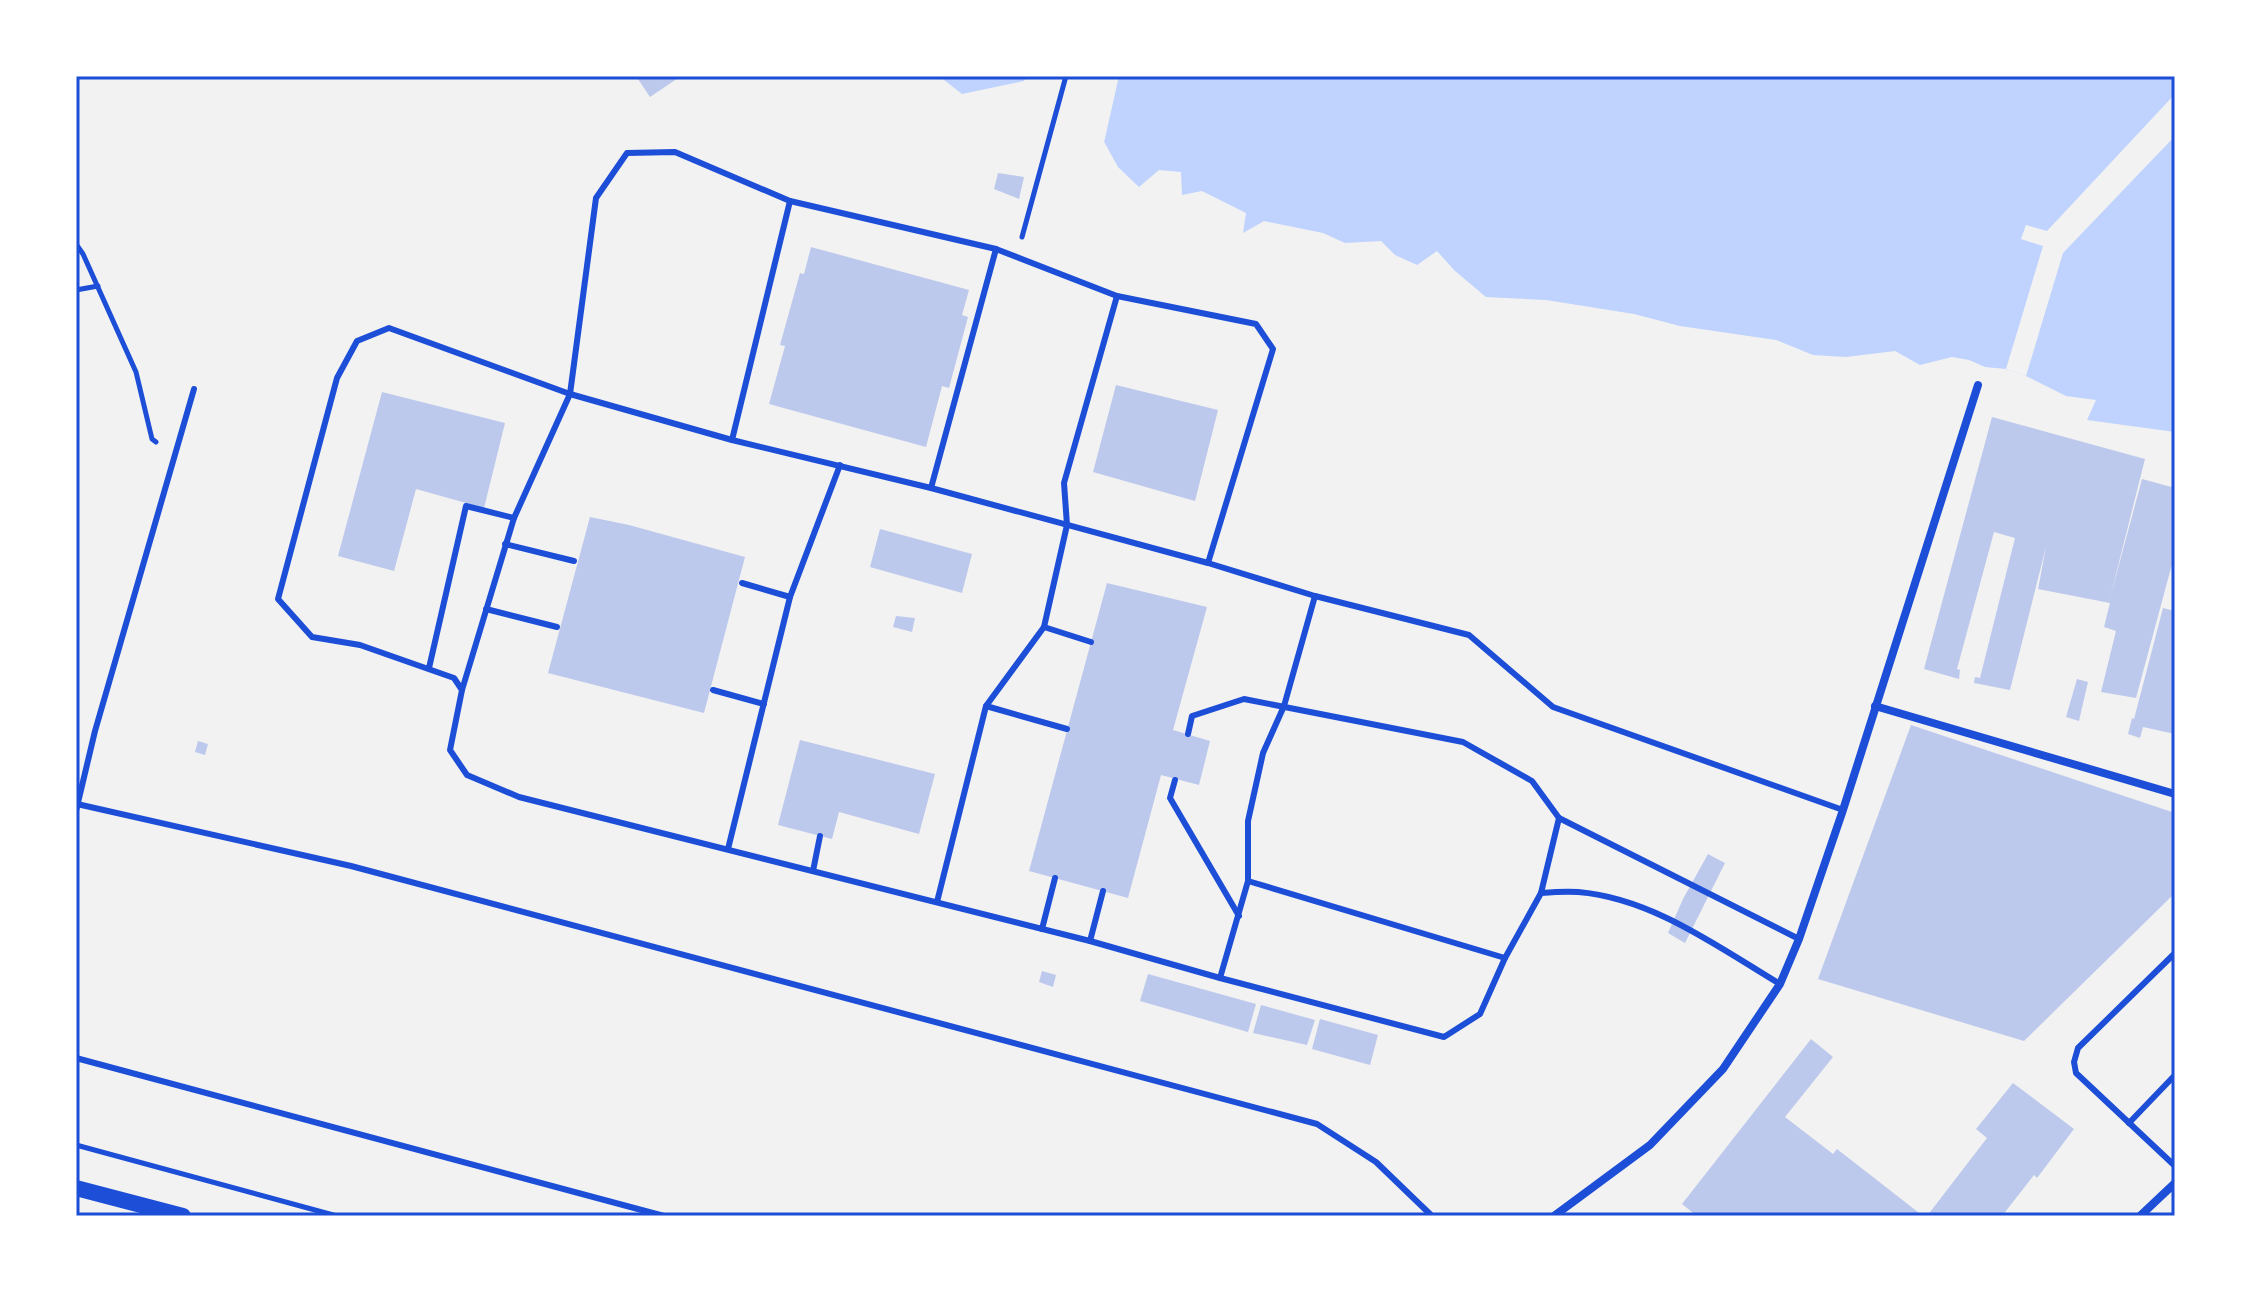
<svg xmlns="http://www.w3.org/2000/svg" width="2251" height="1292" viewBox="0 0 2251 1292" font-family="Signika,sans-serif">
  <rect width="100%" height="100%" fill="#f2f2f2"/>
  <g fill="#bfd3fe">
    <polygon points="939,76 1027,76 1024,81 962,94"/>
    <polygon points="1080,76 2175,76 2175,432 2087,420 2096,400 2066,396 2026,376 2006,369 1985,367 1969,360 1952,357 1920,365 1895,351 1846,357 1813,355 1776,340 1680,326 1634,314 1546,300 1486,297 1455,271 1437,251 1417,265 1395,255 1381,241 1345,243 1323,233 1264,221 1243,233 1246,213 1202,191 1182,195 1181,172 1159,170 1139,187 1118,167 1080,98 1088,79"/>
  </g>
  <g fill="#f2f2f2">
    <polygon points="1080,76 1119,76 1103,147 1076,99 1083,81 1079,80"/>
    <polygon points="2175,94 2175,136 2063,253 2026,376 2006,369 2043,246 2021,239 2026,225 2047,231"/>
  </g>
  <g fill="#bdc9ec">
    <polygon points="636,76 681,76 650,97"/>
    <polygon points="998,173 1024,177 1019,199 994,189"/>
    <polygon points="811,247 969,290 962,315 968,317 949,388 942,386 926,447 769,404 785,346 780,345 800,273 804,274"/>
    <polygon points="1116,385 1218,410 1195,501 1093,472"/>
    <polygon points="382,392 505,423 484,508 416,489 394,571 338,556"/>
    <polygon points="1992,417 2145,459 2110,598 2142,479 2175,488 2175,553 2136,698 2101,692 2116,631 2104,627 2110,603 2038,589 2046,547 2010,690 1974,683 1975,677 1980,678 2015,538 1994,532 1957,669 1960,670 1959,679 1924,669"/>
    <polygon points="590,517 629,525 745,557 704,713 548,673"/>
    <polygon points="880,529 972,554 962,593 870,567"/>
    <polygon points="1107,583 1207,607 1173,730 1210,741 1199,785 1161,775 1128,898 1029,871"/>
    <polygon points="2163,608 2175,611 2175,734 2143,727 2140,738 2128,734 2132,718 2134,719"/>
    <polygon points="896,616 915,618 912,632 893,627"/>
    <polygon points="2077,679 2088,682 2079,721 2066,717"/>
    <polygon points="1911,725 2175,813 2175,893 2024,1041 1818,979"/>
    <polygon points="800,740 935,774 919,834 839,812 832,839 778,825"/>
    <polygon points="198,741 208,744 205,755 195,752"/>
    <polygon points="1708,854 1725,863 1685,943 1668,933 1683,899"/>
    <polygon points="1042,971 1056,975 1053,987 1039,982"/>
    <polygon points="1148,974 1256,1004 1248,1032 1140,1001"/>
    <polygon points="1261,1005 1315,1020 1307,1045 1253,1033"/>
    <polygon points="1320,1019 1378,1035 1370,1065 1312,1049"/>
    <polygon points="1811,1039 1833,1057 1785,1117 1833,1154 1837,1149 1923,1216 1697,1216 1682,1204"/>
    <polygon points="2013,1083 2074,1129 2037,1178 2034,1175 2002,1216 1927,1216 1987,1138 1976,1129"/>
  </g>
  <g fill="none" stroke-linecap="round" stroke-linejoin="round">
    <g stroke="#1d4ed8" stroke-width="5">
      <polyline points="1022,237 1066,76"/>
      <polyline points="76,244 83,254 136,372 152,439 156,442"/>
      <polyline points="76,290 98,286"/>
      <polyline points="76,1145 337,1216"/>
    </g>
    <g stroke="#1d4ed8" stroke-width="6">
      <polyline points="732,440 790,201"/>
      <polyline points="931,488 996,249"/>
      <polyline points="505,544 574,561"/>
      <polyline points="742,583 790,597"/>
      <polyline points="486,609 557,627"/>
      <polyline points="1044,627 1091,642"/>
      <polyline points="429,668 466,506 514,518"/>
      <polyline points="462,690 514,518 570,394 596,198 627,153 675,152 790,201 996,249 1117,296 1256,324 1273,349 1208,563"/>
      <polyline points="713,690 764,704"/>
      <polyline points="986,706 1067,729"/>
      <polyline points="1188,734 1192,716 1244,699 1463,742 1532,781 1559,818 1799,939"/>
      <polyline points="1175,780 1170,798 1239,916"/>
      <polyline points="77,804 351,866 1317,1124 1376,1162 1432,1216"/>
      <polyline points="76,811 95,731 194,389"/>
      <polyline points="728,849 790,597 840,465"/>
      <polyline points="813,871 820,836"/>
      <polyline points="1248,881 1505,958"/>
      <polyline points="1541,893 1559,818"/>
      <polyline points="937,902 986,706 1044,627 1067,525 1064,483 1117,296"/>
      <polyline points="1042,929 1055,878"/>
      <polyline points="1090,941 1103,891"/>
      <polyline points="2175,953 2078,1048 2074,1062 2076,1073 2175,1166"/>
      <polyline points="1220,978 1248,881 1248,821 1263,753 1284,706 1315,596"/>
      <path d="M1780 984C1718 947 1652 898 1578 892 1566 891 1553 892 1541 893L1505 958 1480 1014 1444 1037 1220 978 1090 941 519 797 467 775 450 750 462 690 454 678 360 645 312 637 278 599 337 378 357 341 389 328 570 394 732 440 931 488 1208 563 1315 596 1469 635 1553 707 1843 810"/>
      <polyline points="76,1058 664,1216"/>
      <polyline points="2129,1123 2175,1075"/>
    </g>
    <g stroke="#1d4ed8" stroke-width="8">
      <polyline points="1875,706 2175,794"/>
      <polyline points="1554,1216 1650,1145 1723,1069 1780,984 1799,939 1843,810 1978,385"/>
      <polyline points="2140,1216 2175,1183"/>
    </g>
    <polyline stroke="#1d4ed8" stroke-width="16" points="76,1188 183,1216"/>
  </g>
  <rect width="2251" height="1292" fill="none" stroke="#ffffff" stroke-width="156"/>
  <rect x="78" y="78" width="2095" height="1136" fill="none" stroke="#1d4ed8" stroke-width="3"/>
</svg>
